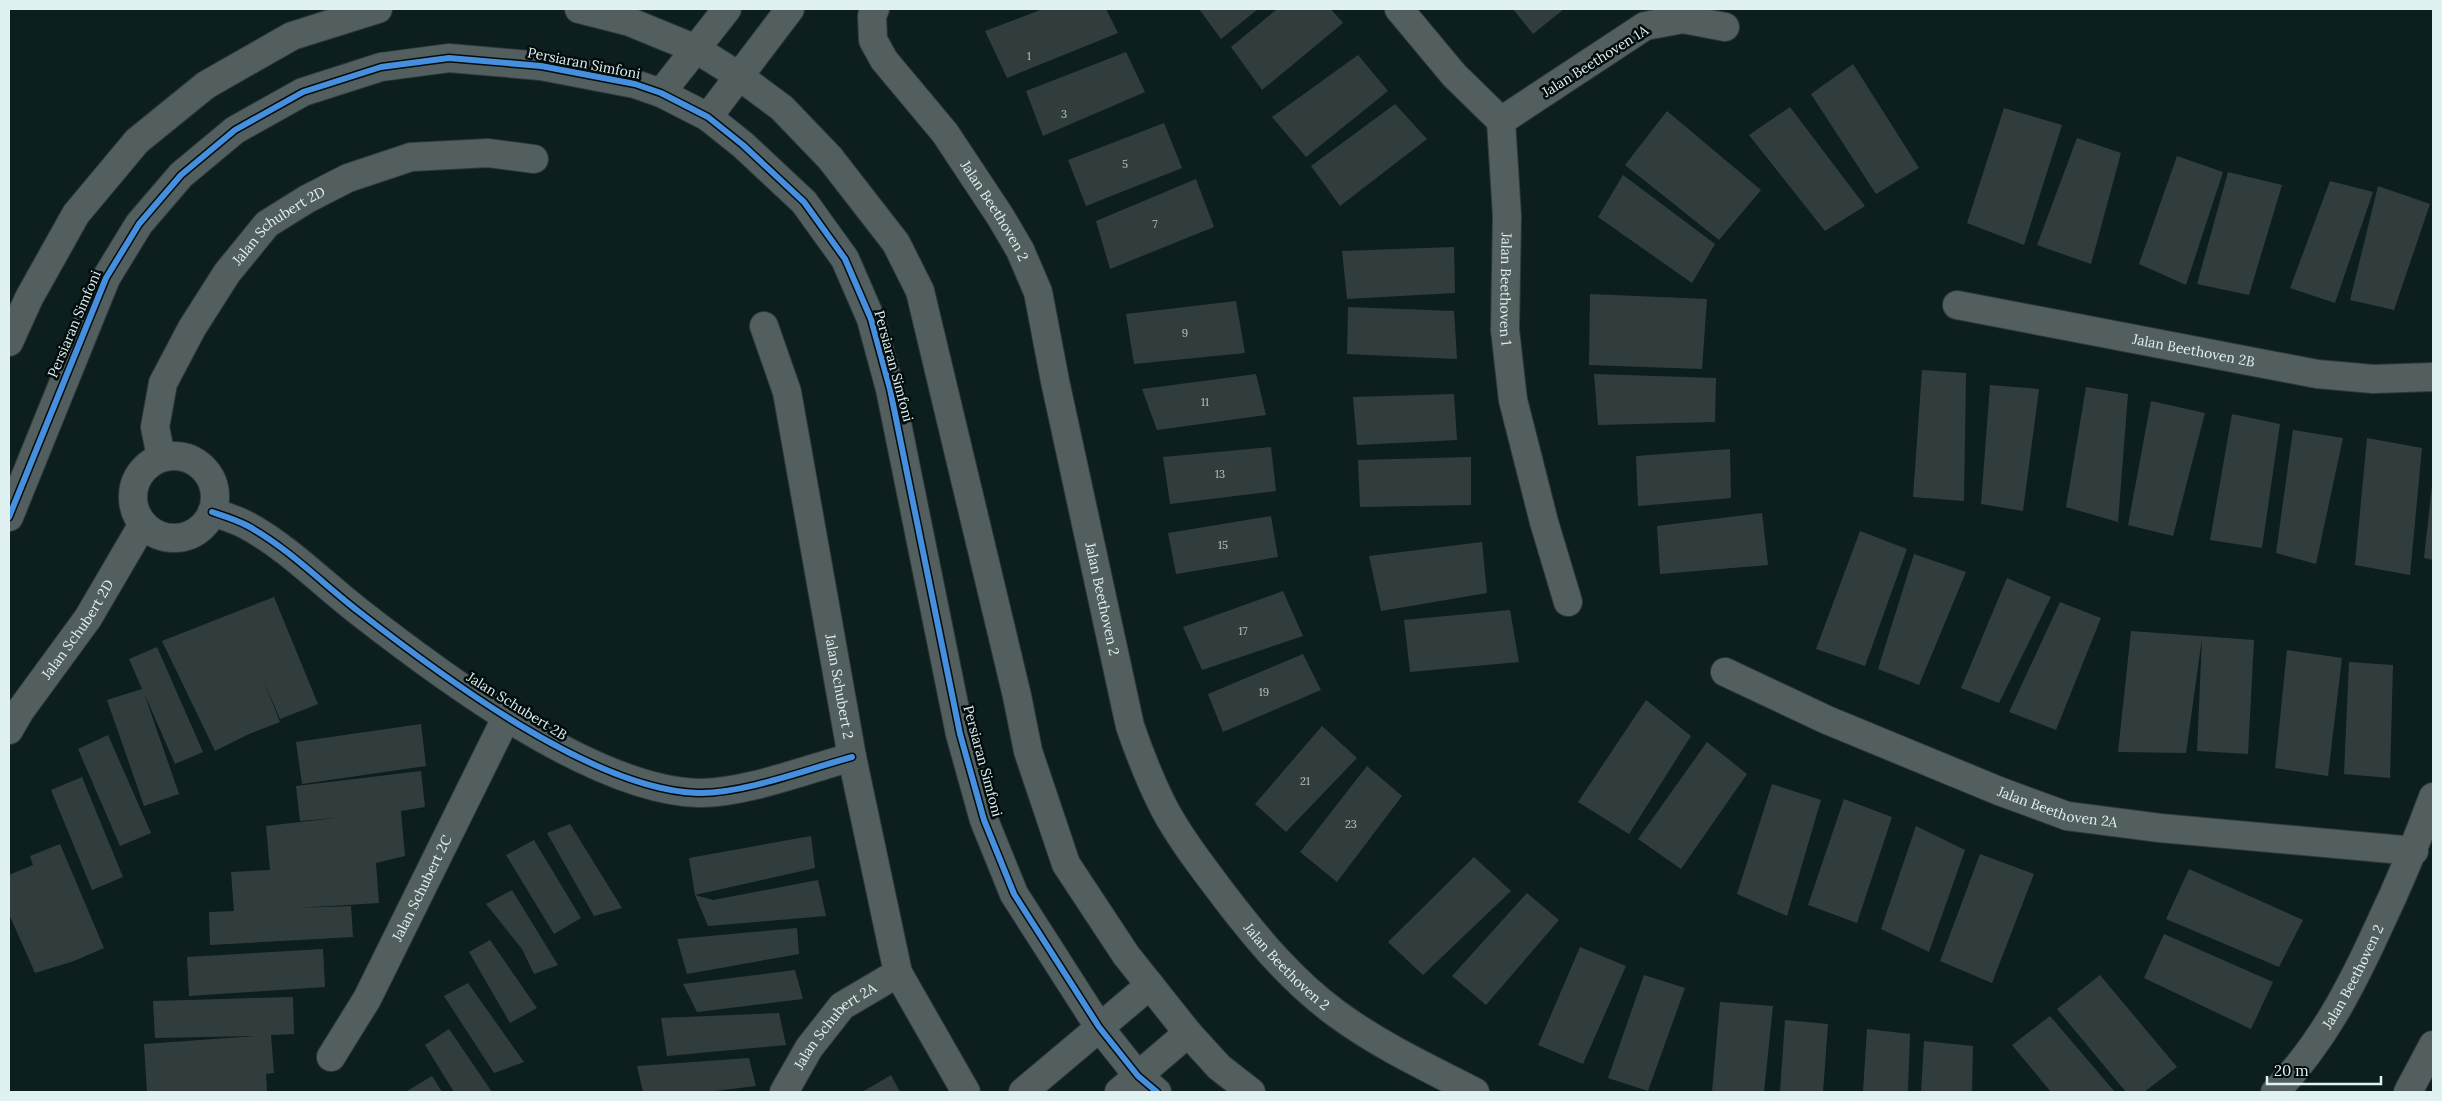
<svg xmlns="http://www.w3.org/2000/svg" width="2442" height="1101" viewBox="0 0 2442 1101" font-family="Lora,serif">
  <rect width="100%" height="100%" fill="#0d1e1e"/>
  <g fill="#313d3c">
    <polygon points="1043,9 1106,9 1118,33 1007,78 985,31"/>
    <polygon points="1199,9 1258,9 1221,39"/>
    <polygon points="1277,9 1331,9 1343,23 1262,90 1231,47"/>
    <polygon points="1513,9 1564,9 1533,34"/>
    <polygon points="1126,52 1145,92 1043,136 1026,91"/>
    <polygon points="1358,55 1388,91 1306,157 1272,117"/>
    <polygon points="1853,64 1919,168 1876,194 1811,94"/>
    <polygon points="1395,104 1427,139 1340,206 1311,166"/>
    <polygon points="1790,107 1865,206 1825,231 1749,135"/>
    <polygon points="2004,108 2062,125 2024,245 1967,223"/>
    <polygon points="1667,111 1761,190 1719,240 1625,165"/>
    <polygon points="1164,123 1182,168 1086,206 1068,160"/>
    <polygon points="2077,138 2121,153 2091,264 2037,245"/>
    <polygon points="2177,156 2223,172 2186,285 2139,264"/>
    <polygon points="2228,172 2282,185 2249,295 2197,284"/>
    <polygon points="1623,175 1715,244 1692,283 1598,217"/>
    <polygon points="1196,179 1214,227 1110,269 1096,221"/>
    <polygon points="2330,181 2373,192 2335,303 2290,288"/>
    <polygon points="2378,186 2430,204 2394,310 2350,300"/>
    <polygon points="1454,247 1455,293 1347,299 1342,251"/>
    <polygon points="1590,294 1707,299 1702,369 1589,365"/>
    <polygon points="1236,301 1245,353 1134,364 1126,314"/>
    <polygon points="1348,307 1454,311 1457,359 1347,354"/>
    <polygon points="1922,370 1966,373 1964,501 1913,497"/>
    <polygon points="1256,374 1266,415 1157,430 1142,389"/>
    <polygon points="1594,374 1716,378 1715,422 1598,425"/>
    <polygon points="1990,385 2039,389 2023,511 1981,504"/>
    <polygon points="2086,387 2128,394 2118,522 2066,507"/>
    <polygon points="1454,394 1457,440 1357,445 1353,397"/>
    <polygon points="2151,401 2205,413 2173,536 2128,525"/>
    <polygon points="2232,414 2280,424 2262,548 2210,540"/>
    <polygon points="2293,430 2343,438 2316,564 2276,553"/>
    <polygon points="2367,438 2422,448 2410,575 2355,565"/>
    <polygon points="1271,447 1276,491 1170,504 1163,457"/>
    <polygon points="1730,449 1731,498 1638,506 1636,456"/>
    <polygon points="1471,457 1471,505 1360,507 1358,460"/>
    <polygon points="2432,485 2433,485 2433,560 2424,558"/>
    <polygon points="1762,513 1768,565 1660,574 1657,526"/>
    <polygon points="1271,516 1278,557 1176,574 1168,533"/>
    <polygon points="1860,531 1907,549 1865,666 1816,649"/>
    <polygon points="1482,542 1487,593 1381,611 1369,556"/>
    <polygon points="1914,554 1966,572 1919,685 1878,669"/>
    <polygon points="2007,578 2051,597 1999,703 1961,688"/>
    <polygon points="1283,591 1303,636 1202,670 1183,627"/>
    <polygon points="274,597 318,704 280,719 263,679 280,722 249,734 215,751 162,641"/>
    <polygon points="2060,602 2101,618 2056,730 2009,712"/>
    <polygon points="1510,610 1519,662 1410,672 1404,620"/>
    <polygon points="2131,631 2254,640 2248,754 2197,751 2202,638 2186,753 2118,752"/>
    <polygon points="157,647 203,752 175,764 144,693 179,794 144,806 107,700 142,689 129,659"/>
    <polygon points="2287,650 2342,658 2328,776 2275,768"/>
    <polygon points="1303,654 1321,690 1223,732 1208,694"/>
    <polygon points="2349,662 2393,665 2390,778 2344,774"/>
    <polygon points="1646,700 1691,736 1629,834 1578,802"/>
    <polygon points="421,724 426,766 302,784 296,742"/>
    <polygon points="1322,726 1357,758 1286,832 1255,804"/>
    <polygon points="108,735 151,833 120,846 78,749"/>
    <polygon points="1707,742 1747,774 1681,869 1638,839"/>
    <polygon points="1367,766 1402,796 1337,882 1300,852"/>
    <polygon points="421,771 425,807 401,811 405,856 376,863 379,903 298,908 351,906 353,937 210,945 209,912 234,911 231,872 270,870 266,826 335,818 300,821 296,786"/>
    <polygon points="82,777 123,877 92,890 51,790"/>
    <polygon points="1772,784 1821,800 1787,916 1737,894"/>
    <polygon points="1844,799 1892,817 1857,923 1808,905"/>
    <polygon points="570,824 622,908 594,916 547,833"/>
    <polygon points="1916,826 1965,850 1929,952 1881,929"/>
    <polygon points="811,836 815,868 695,895 689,858"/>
    <polygon points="534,840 581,918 554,934 506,855"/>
    <polygon points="60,844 104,948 74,961 35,973 9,914 9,875 33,865 30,856"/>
    <polygon points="1980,854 2034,874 1992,983 1940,961"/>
    <polygon points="1474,857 1511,891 1423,975 1388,942"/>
    <polygon points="2189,869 2303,920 2279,967 2166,919"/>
    <polygon points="818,880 826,916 708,926 695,895 713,900"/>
    <polygon points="512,890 558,965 534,974 522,949 486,904"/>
    <polygon points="1527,893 1559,920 1486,1005 1452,976"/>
    <polygon points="797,928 799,954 687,974 677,939"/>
    <polygon points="2164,934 2273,982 2251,1029 2144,978"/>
    <polygon points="490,940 537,1008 510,1023 469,952"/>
    <polygon points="1580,947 1626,966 1583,1064 1538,1045"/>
    <polygon points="323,949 325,987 189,996 187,957"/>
    <polygon points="795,970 803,999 697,1012 683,984"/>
    <polygon points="1644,975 1685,988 1648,1091 1608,1078"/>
    <polygon points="2100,975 2177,1067 2144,1092 2126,1092 2057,1009"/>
    <polygon points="468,983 524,1062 494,1073 444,996"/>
    <polygon points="293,997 294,1034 271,1035 274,1073 266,1074 267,1092 147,1092 144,1044 257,1036 155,1038 153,1001"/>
    <polygon points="1720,1002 1773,1006 1764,1092 1712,1092"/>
    <polygon points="779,1013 786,1045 667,1056 661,1018"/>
    <polygon points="2050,1016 2115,1092 2051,1092 2012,1045"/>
    <polygon points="1785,1020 1828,1024 1823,1092 1780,1092"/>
    <polygon points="449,1029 492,1092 454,1092 425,1045"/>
    <polygon points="1867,1029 1910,1034 1908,1092 1863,1092"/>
    <polygon points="1924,1041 1973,1046 1972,1092 1921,1092"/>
    <polygon points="749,1058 756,1086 707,1092 643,1092 637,1066"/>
    <polygon points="891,1075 900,1092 862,1092"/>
    <polygon points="432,1076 442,1092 407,1091"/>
  </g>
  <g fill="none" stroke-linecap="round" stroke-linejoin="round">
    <defs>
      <g id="minor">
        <path id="s1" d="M875 9 872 16 873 40 884 60 945 133 1000 216 1020 250 1038 292 1055 381 1130 726C1140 755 1151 783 1165 810 1182 841 1204 869 1225 897 1258 940 1293 982 1337 1014 1379 1045 1428 1068 1475 1092"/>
        <path id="s2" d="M1399 9 1454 75 1501 121 1507 216 1505 330 1513 400 1544 522 1568 602"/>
        <polyline points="661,93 727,9"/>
        <polyline points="708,117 790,9"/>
        <polyline points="1501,121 1645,26 1683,19 1725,27"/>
        <path id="s3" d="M1957 305 2317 374 2373 379 2433 377"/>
        <path id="s4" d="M764 326 787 392 852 757 898 973 966 1092"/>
        <circle cx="174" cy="497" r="41"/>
        <path id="s5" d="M161 457 155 427 163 383 192 328 227 273 267 224 307 199 348 178 411 157 488 153 534 159"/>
        <path d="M212 512C224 516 237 520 248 526 288 548 322 583 358 611 440 675 593 790 698 793 743 794 808 769 852 757"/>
        <path id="s6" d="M1725 672 1827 720 1999 791 2067 816 2160 828 2414 851"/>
        <path id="s7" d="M9 730 20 711 88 618 143 524"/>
        <path id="s8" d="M331 1057 367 999 507 716"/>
        <path id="s9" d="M784 1092 809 1048 842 1006 898 973"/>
        <polyline points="1023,1092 1150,985"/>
        <polyline points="1119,1092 1188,1033"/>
        <path id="s10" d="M2275 1092C2322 1044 2351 987 2379 926 2399 884 2417 841 2433 797"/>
      </g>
      <g id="tertiary">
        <polyline points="579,9 630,22 696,49 739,76 782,108 830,158 896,243 920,291 1017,696 1028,751 1066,864 1126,955 1188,1033 1219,1067 1251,1092"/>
        <polyline points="9,342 29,298 76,214 137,141 206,85 292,36 378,9"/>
        <polyline points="9,517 106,278 139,224 181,175 235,130 303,92 381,67 449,58 541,66 635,84 661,93 708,117 743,145 804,202 845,259 871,319 890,389 960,734 984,820 1014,894 1099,1027 1138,1076 1157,1092"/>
        <polyline points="2408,1092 2433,1045"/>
      </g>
    </defs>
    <use href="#minor" stroke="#2f3a3a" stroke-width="30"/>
    <use href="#tertiary" stroke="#2f3a3a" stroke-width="30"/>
    <use href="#minor" stroke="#535f5f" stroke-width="28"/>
    <use href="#tertiary" stroke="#535f5f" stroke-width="28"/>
    <defs>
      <g id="cycleway">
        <path d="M212 512C224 516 237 520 248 526 288 548 322 583 358 611 440 675 593 790 698 793 743 794 808 769 852 757"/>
        <polyline points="9,517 106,278 139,224 181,175 235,130 303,92 381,67 449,58 541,66 635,84 661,93 708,117 743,145 804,202 845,259 871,319 890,389 960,734 984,820 1014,894 1099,1027 1138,1076 1157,1092"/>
      </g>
    </defs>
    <use href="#cycleway" stroke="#020c0c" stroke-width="9"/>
    <use href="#cycleway" stroke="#468fdf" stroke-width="6"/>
  </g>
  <g text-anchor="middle" stroke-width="5" stroke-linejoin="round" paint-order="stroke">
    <g font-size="11" fill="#b4c4c3">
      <text x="1029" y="60">1</text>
      <text x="1064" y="118">3</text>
      <text x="1125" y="168">5</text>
      <text x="1155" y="228">7</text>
      <text x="1185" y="337">9</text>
      <text x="1205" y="406">11</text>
      <text x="1220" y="478">13</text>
      <text x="1223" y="549">15</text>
      <text x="1243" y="635">17</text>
      <text x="1264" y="696">19</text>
      <text x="1305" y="785">21</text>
      <text x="1351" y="828">23</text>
    </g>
    <g font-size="14" fill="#dff1f0" stroke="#020c0c">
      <text transform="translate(1595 61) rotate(-32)" y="5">Jalan Beethoven 1A</text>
      <text transform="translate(584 63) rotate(11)" y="5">Persiaran Simfoni</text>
      <text dy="5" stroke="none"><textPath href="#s1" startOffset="242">Jalan Beethoven 2</textPath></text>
      <text dy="5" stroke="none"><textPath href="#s5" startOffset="274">Jalan Schubert 2D</textPath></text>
      <text dy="5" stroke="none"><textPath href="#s2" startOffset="320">Jalan Beethoven 1</textPath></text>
      <text transform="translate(74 324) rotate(-67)" y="5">Persiaran Simfoni</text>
      <text dy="5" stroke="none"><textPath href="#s3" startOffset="241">Jalan Beethoven 2B</textPath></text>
      <text transform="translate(894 366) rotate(75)" y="5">Persiaran Simfoni</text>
      <text dy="5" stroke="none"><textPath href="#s1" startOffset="648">Jalan Beethoven 2</textPath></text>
      <text dy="5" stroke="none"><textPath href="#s7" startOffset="122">Jalan Schubert 2D</textPath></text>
      <text dy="5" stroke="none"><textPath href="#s4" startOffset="369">Jalan Schubert 2</textPath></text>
      <text transform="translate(517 706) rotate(32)" y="5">Jalan Schubert 2B</text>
      <text transform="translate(983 761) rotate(75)" y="5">Persiaran Simfoni</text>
      <text dy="5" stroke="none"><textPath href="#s6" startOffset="360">Jalan Beethoven 2A</textPath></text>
      <text dy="5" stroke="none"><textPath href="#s8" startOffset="192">Jalan Schubert 2C</textPath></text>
      <text dy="5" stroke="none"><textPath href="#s1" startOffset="1068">Jalan Beethoven 2</textPath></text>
      <text dy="5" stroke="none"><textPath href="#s10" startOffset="140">Jalan Beethoven 2</textPath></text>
      <text dy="5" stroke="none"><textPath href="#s9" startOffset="85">Jalan Schubert 2A</textPath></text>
    </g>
  </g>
  <rect width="2442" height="1101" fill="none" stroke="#dff1f0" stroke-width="20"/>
  <path d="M2267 1076v8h114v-8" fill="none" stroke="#dff1f0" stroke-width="2.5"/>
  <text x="2274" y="1076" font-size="15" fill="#dff1f0" stroke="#020c0c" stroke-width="4" paint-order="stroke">20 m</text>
</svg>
